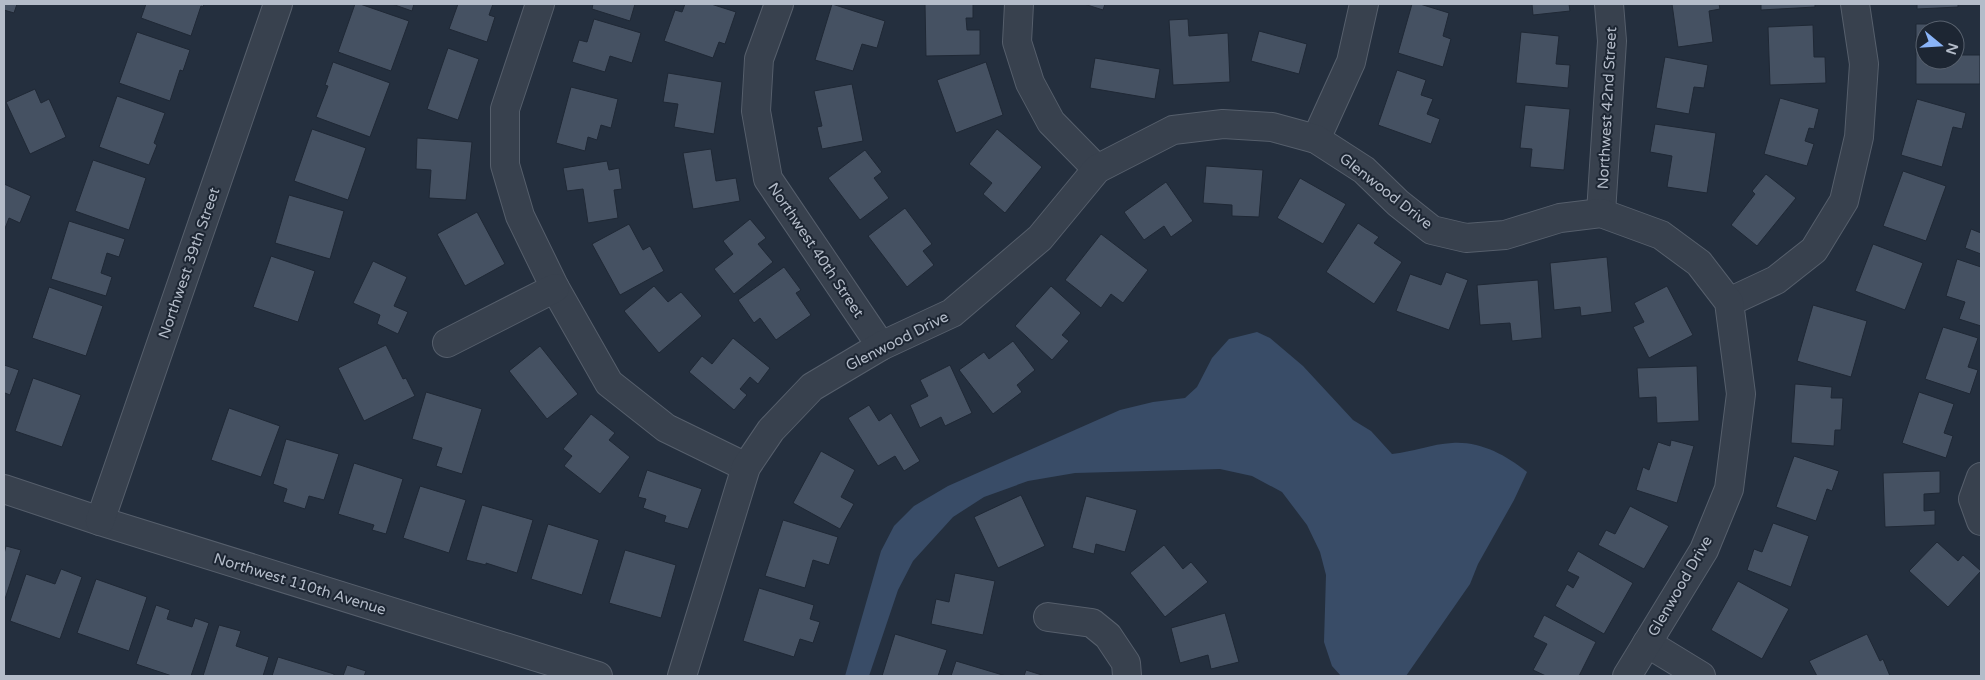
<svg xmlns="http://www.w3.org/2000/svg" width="1985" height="680" viewBox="0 0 1985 680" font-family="'Varela Round',sans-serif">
  <rect width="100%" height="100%" fill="#242f3e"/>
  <path fill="#394c67" d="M1257 332 1270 338 1303 366 1353 420 1371 431 1392 454C1412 452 1432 444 1452 443 1480 441 1506 455 1527 472L1514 500 1478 564 1470 584 1406 676H1341L1332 666 1324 642 1326 575 1320 552 1307 525 1282 492 1252 476 1220 469 1075 473 1028 481 984 497 953 517 913 561 898 590 869 676H845L881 551 894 526 914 506 948 486 1120 410 1153 402 1185 398 1197 387 1212 358 1229 339Z"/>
  <g fill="#455162" stroke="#1f2835">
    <polygon points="4,4 17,4 14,13 4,10"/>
    <polygon points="146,4 204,4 203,7 201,6 191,36 141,18"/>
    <polygon points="355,4 360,4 409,21 391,71 338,52"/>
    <polygon points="392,4 414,4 412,11"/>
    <polygon points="458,4 493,4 489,15 495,17 487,42 449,29"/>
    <polygon points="593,4 635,4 630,21 592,9"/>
    <polygon points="685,4 711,4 736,12 725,44 719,42 713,58 664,41 675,10 682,12"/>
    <polygon points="832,4 885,21 877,48 862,44 853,71 815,60"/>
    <polygon points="925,4 973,4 973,18 966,18 967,30 980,30 980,55 926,56"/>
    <polygon points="1084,4 1105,4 1103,10"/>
    <polygon points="1412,4 1420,4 1449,13 1443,36 1451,39 1443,67 1398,53"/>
    <polygon points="1532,4 1569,4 1570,11 1533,15"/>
    <polygon points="1672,4 1719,4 1720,9 1709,11 1713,42 1678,47"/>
    <polygon points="1761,4 1815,4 1815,7 1761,10"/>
    <polygon points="1917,4 1958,4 1958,7 1917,9"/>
    <polygon points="594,19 641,33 632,63 610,56 605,72 572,62 579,40 587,42"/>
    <polygon points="1188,19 1189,36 1228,33 1230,82 1173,85 1169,20"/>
    <polygon points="1916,24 1953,24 1953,30 1925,30 1925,60 1955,60 1955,55 1980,55 1980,84 1916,84"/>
    <polygon points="1813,25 1814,57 1825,57 1826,83 1770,85 1768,27"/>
    <polygon points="1259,31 1307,44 1299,74 1251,61"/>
    <polygon points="137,32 190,50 183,71 180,70 170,101 119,83"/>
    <polygon points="1521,32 1559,36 1556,64 1570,65 1568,88 1516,83"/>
    <polygon points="448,48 479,59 458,120 427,109"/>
    <polygon points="1665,57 1708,65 1704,88 1694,87 1689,114 1656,108"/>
    <polygon points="1095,58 1160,69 1155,99 1090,88"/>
    <polygon points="333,62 390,83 370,137 316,117 328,86 325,85"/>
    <polygon points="986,62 1003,115 956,133 937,80"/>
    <polygon points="1397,70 1426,80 1421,95 1433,99 1427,114 1440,119 1431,144 1378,125"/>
    <polygon points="668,73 722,82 714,134 674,127 678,104 663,102"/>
    <polygon points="852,84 863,141 822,149 817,127 822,126 814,91"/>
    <polygon points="571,87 618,99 611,128 601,125 597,140 588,137 585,151 556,143"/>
    <polygon points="35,89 41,103 49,99 66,137 30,154 6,102"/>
    <polygon points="117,96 165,113 154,143 157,145 149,165 99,147"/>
    <polygon points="1780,98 1819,109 1814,129 1809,128 1805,141 1814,144 1807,166 1764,154"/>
    <polygon points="1917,99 1966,113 1962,129 1953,127 1942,167 1901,155"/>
    <polygon points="1525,105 1570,109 1564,170 1530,167 1532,149 1520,148"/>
    <polygon points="1655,124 1716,133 1707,193 1667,187 1672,156 1650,152"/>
    <polygon points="312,129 366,148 348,200 294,181"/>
    <polygon points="997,129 1042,167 1005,213 983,194 992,183 969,164"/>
    <polygon points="417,138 472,142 466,200 429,198 431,170 416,169"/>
    <polygon points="711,149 716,181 736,178 740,201 693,209 683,153"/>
    <polygon points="865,150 882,172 874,178 889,198 860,220 828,178"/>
    <polygon points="93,160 146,178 129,230 75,211"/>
    <polygon points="607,161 609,170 619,168 622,189 614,190 618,218 588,223 583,189 567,191 563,168"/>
    <polygon points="1206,166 1263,170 1259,217 1232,216 1232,205 1203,203"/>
    <polygon points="1903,171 1946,186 1926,241 1883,226"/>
    <polygon points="1766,174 1796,198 1757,246 1731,225 1755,194 1752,191"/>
    <polygon points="1300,178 1346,204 1323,244 1277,218"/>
    <polygon points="1166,182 1193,221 1171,237 1164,226 1144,240 1124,212"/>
    <polygon points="4,184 31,196 20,223 9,218 4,231"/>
    <polygon points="289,195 344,211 330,259 275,243"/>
    <polygon points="905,208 932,244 923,251 934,265 907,287 868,236"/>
    <polygon points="477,212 505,264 465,286 437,234"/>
    <polygon points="750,219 766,238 758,244 773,262 734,294 714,269 733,254 723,241"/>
    <polygon points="69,221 125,239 119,257 107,253 101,273 112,277 106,296 51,279"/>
    <polygon points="1358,223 1379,237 1374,243 1402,262 1374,304 1326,272"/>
    <polygon points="629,224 643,250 650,246 664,271 620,295 592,244"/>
    <polygon points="1971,229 1981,233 1981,254 1965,248"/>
    <polygon points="1101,234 1148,270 1123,303 1111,294 1101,308 1065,280"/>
    <polygon points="1873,244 1923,263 1905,310 1855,291"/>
    <polygon points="271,256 315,271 298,322 253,307"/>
    <polygon points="1607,257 1612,312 1581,316 1580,307 1554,310 1550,263"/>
    <polygon points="1957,259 1981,267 1981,326 1959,319 1965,302 1946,296"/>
    <polygon points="373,261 407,277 394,306 408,312 398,334 377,324 380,315 353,303"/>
    <polygon points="784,267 801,290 796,293 811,315 776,340 760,318 754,323 738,300"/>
    <polygon points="1446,272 1468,280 1449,330 1396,311 1410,274 1441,285"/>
    <polygon points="1538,280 1542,338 1512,341 1510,323 1480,325 1477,285"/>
    <polygon points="654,286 668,302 681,292 702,316 659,353 624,311"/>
    <polygon points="1051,286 1081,313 1062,335 1069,341 1052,360 1015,326"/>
    <polygon points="1667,286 1693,335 1649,358 1633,327 1644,322 1634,303"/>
    <polygon points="49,287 103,306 86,356 32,338"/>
    <polygon points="1813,305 1867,321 1851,377 1797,361"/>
    <polygon points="1943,327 1978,338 1968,367 1978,370 1970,394 1925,379"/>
    <polygon points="733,338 770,368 758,384 750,377 740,389 747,395 734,410 689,372 702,356 712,364"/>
    <polygon points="1013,341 1035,370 1017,385 1022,392 993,414 959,370 984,352 989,359"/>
    <polygon points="386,345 403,379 406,378 415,396 364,421 338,368"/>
    <polygon points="540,346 578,394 547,419 509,371"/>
    <polygon points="4,365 19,370 10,395 5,393 4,396"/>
    <polygon points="950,365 972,413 945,426 941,417 920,428 910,405 928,396 920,380"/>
    <polygon points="1697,366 1699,421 1657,423 1656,397 1639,398 1637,368"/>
    <polygon points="33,378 81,395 62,447 15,431"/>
    <polygon points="1795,384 1832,387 1831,398 1843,398 1841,430 1835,430 1834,446 1791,443"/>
    <polygon points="426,392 482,409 462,474 436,466 442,448 412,439"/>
    <polygon points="1919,392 1954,404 1944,433 1953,436 1946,458 1902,443"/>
    <polygon points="869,405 879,421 891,413 920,461 904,471 895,456 878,466 848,418"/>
    <polygon points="229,408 280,426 261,477 211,460"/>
    <polygon points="591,414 615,433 609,440 630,457 600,494 564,466 572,456 563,449"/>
    <polygon points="286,439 339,454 324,500 309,496 305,509 283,502 287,489 273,484"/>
    <polygon points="1671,440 1694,446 1677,503 1636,490 1643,467 1649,470 1658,442 1670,446"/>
    <polygon points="821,451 855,470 841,497 854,504 840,529 793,503"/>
    <polygon points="1794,456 1839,471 1832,491 1827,489 1816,521 1776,507"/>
    <polygon points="354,463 403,479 386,534 372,530 374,525 338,514"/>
    <polygon points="647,470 702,489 688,529 664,522 666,516 643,508 646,499 638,497"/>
    <polygon points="1940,471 1940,493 1924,494 1924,511 1935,510 1935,525 1885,527 1883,473"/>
    <polygon points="420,486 466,500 449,553 403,538"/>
    <polygon points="1021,495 1045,546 998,568 974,517"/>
    <polygon points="1086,496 1137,510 1125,552 1096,544 1094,554 1072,548"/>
    <polygon points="482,505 533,520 517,573 486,563 486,565 466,560"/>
    <polygon points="1630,506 1669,526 1644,569 1598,545 1606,530 1615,534"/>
    <polygon points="783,520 838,537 829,565 813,560 805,588 765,576"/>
    <polygon points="1773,523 1809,536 1791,587 1747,570 1754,549 1762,552"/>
    <polygon points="548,524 599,540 582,595 531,579"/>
    <polygon points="1937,542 1958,561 1963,555 1981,571 1948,607 1909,571"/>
    <polygon points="1164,545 1183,569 1191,562 1208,582 1165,617 1130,573"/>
    <polygon points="6,546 21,550 4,602 4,554"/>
    <polygon points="625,550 676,565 661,618 609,603"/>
    <polygon points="1578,551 1633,583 1604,634 1555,606 1567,584 1573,588 1579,577 1567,571"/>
    <polygon points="61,569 82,577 60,639 10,621 26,574 55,584"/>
    <polygon points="955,573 995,581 983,635 931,624 936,599 949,602"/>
    <polygon points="96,579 147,597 129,651 77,633"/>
    <polygon points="1738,581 1789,609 1762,659 1711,630"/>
    <polygon points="759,588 814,605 810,619 820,622 813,643 800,639 794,657 743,641"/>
    <polygon points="156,605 170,610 167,619 192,627 195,618 209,623 191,676 172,676 136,664"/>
    <polygon points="1225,613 1239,662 1211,669 1208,655 1180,663 1171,628"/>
    <polygon points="1544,615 1596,642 1579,676 1546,676 1533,670 1547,644 1533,637"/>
    <polygon points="219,625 241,631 236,646 269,657 263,676 203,676"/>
    <polygon points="895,634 947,650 938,676 882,676"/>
    <polygon points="1867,634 1880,661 1883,659 1890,676 1817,676 1809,661"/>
    <polygon points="278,657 334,674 334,676 272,676"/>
    <polygon points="956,661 1006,676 951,676"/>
    <polygon points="347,665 366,671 364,676 343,676"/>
    <polygon points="1026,670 1045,676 1024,676"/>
  </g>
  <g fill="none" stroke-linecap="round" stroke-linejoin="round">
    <defs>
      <g id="minor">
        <polyline points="540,4 505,109 505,165 520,216 555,288 609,383 666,428 746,467"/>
        <polyline points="779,4 759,59 756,111 768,179 881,346"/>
        <polyline points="1019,4 1017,42 1030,83 1051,122 1097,169"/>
        <polyline points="1316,139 1351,62 1364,4"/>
        <polyline points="1601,213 1612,41 1609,4"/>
        <polyline points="1729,302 1776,280 1814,250 1844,201 1859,137 1864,64 1855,4"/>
        <polyline points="447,343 555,288"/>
        <polyline points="1981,477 1973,499 1981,521"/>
        <polyline points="4,489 100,521 598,676"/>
        <polyline points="100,521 278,4"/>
        <polyline points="1048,617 1092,623 1108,636 1126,663 1127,676"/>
        <polyline points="1647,643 1701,676"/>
        <polyline points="682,676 746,467 771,430 812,387 881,346 952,313 1040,238 1097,169 1173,130 1223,124 1272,127 1316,139 1364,170 1398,203 1432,230 1466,238 1505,235 1560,218 1601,213 1661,235 1699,263 1729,302 1741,394 1729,489 1704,550 1627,676"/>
      </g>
    </defs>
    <use href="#minor" stroke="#565f6c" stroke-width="30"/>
    <use href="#minor" stroke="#38414e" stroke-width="28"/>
  </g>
  <g text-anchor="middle" stroke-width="4" stroke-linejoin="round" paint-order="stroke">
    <g font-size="15" fill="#b4bcc9" stroke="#1d2633">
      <text transform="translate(1607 108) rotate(-87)" y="5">Northwest 42nd Street</text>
      <text transform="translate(1386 191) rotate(38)" y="5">Glenwood Drive</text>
      <text transform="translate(816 250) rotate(56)" y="5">Northwest 40th Street</text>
      <text transform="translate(189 263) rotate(-71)" y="5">Northwest 39th Street</text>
      <text transform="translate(897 341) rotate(-27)" y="5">Glenwood Drive</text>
      <text transform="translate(300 584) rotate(17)" y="5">Northwest 110th Avenue</text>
      <text transform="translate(1680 586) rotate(-60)" y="5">Glenwood Drive</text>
    </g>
  </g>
  <rect width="1985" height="680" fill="none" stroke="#b4bcc9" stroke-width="10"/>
  <g transform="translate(1940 45) rotate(108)"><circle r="24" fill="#1d2633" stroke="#59626f"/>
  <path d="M0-4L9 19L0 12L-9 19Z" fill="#8ab4f8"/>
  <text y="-8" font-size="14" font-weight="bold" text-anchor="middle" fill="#b4bcc9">N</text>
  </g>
</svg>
